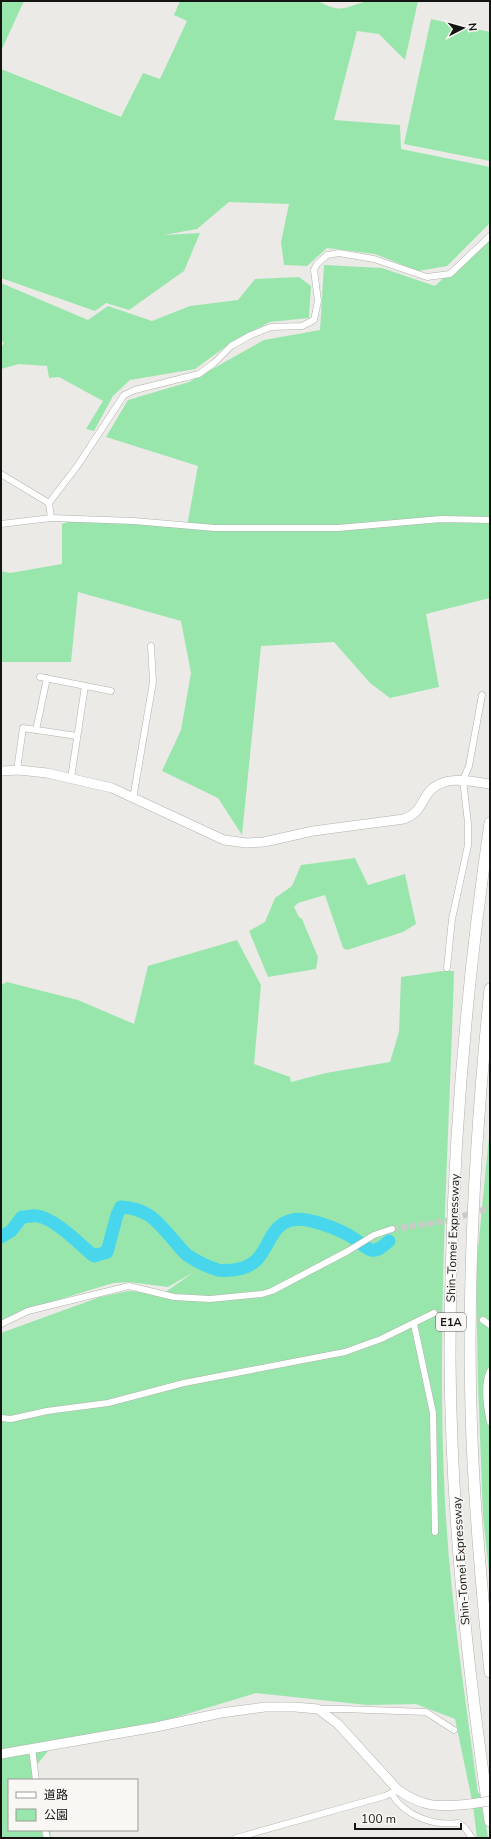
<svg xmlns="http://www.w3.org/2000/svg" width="491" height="1839" viewBox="0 0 491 1839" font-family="'Nunito Sans','Noto Sans JP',sans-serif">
  <rect width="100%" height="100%" fill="#ebeae6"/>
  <g fill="#99e6ad">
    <polygon points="1,1 24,1 1,51"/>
    <path d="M180 1H318C343 15 345 6 368 1 384 0 403 1 418 1L405 60 379 34 357 31 334 120 400 125 401 149 490 167V223L447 266 418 271 375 254 327 248 307 266 284 265 281 242 289 204 229 202 197 229 164 235 200 233 184 271 129 310 106 303 95 311 1 278V69L121 117 143 73 160 79 187 21 174 15Z"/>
    <polygon points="431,19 490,32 490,161 404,144"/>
    <polygon points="490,234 490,598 426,614 439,687 390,698 370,683 334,642 261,646 242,835 218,798 162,771 181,730 191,673 181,621 78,592 71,662 1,662 1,571 10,573 62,564 62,524 70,521 187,526 198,466 106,437 128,400 189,382 264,340 320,330 324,265 382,268 435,286"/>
    <polygon points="299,277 311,286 309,318 270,322 232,342 195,369 130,380 113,396 94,431 86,429 103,401 59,377 49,378 47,366 19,364 1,369 1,347 4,343 1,340 1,283 88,320 108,306 152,321 190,306 238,300 255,279"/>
    <polygon points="355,858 368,885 405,874 416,924 403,932 347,950 343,948 325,895 298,903 294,907 299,917 302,919 318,957 316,969 268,977 249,931 265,922 275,898 292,886 301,865"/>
    <path d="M237 940 261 985 254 1064 290 1077 291 1082 326 1073 390 1062 399 1032 401 977 442 971H454C449 1147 436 1324 445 1501 450 1599 465 1696 478 1793L490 1792 483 1803 488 1838H477L473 1805 455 1719 416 1704 367 1705 256 1693 131 1731 49 1750 35 1767 38 1780H9V1830H50L51 1838H1V1333L100 1297 129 1291 164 1293 194 1272 168 1287 129 1282 113 1283 25 1310 1 1320V985L7 982 78 1000 134 1024 148 966Z"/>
    <polygon points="490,1126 490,1582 483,1515 478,1383 476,1270"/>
  </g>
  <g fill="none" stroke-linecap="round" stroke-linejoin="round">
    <path stroke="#47d6eb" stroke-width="13" d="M1 1237 11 1231 22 1217C27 1217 33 1215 38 1216 57 1220 79 1244 94 1256L107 1252 117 1215 121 1207C151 1209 158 1223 177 1244 180 1248 184 1252 187 1255 196 1261 208 1267 218 1270 222 1271 228 1270 233 1270 273 1266 262 1227 292 1220 306 1216 338 1229 350 1236 357 1240 364 1247 371 1250 378 1252 384 1245 389 1241"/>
    <g stroke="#cbcac6" stroke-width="6" stroke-dasharray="6 3" stroke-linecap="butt">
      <polyline points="392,1229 446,1221 490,1208"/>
      <polyline points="434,1313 483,1320"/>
    </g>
    <defs>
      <g id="street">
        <polyline points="1,474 49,503"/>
        <polyline points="51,518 49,503 78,465 124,395 135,390 199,374 214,363 231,346 251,335 271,327 302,326 314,320 318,301 314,270 317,264 327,255 339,253 374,259 427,277 450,274 490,236"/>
        <polyline points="1,524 51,518 134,521 215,528 338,528 441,519 490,520"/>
        <polyline points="40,677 111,691"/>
        <polyline points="36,730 47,678"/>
        <polyline points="17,770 23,728 77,736"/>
        <polyline points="71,778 85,686"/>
        <polyline points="133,799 153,682 151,646"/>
        <polyline points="447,968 452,919 468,845 468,823 463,780 469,766 482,695"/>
        <polyline points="483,1320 490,1325"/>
        <polyline points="1,1324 28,1311 129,1286 174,1297 210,1299 262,1294 272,1291 348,1251 374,1235 392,1229"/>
        <polyline points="414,1324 433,1413 435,1532"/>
        <path d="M490 1371C483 1385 487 1408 490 1422"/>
        <polyline points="1,1418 11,1419 47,1411 108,1403 184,1383 345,1352 381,1339 434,1313"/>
        <polyline points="318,1709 343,1709 426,1712 454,1730"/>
        <polyline points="32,1749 36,1780"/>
        <path d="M391 1793C405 1816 432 1826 458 1823L465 1828 472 1838"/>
        <polyline points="45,1830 47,1838"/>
        <polyline points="236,1838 385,1796 398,1790"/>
      </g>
      <g id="secondary">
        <path d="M1 771 19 770 47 773 112 788 224 840 247 843 264 842 313 831 404 819C424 811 420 799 433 788 449 775 472 782 490 784"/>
        <path d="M1 1754 156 1727 221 1713 265 1707H295L318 1709 338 1724 398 1790C424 1808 439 1807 470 1804"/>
      </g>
      <g id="highway">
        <path d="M490 823C464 1000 450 1180 450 1359 451 1513 467 1668 490 1821"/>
        <path d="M490 989C476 1128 467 1268 471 1408 473 1496 481 1584 490 1672"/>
      </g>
    </defs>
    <use href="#street" stroke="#b1b1ad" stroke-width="7"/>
    <use href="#secondary" stroke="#b1b1ad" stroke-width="10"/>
    <use href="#highway" stroke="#b1b1ad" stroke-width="12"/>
    <use href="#street" stroke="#fff" stroke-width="6"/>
    <use href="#secondary" stroke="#fff" stroke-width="9"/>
    <use href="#highway" stroke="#fff" stroke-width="11"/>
    <defs>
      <polyline id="secondary-bridge" points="470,1804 490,1801"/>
    </defs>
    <use href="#secondary-bridge" stroke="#b1b1ad" stroke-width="10" stroke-linecap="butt"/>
    <use href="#secondary-bridge" stroke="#fff" stroke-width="9"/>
  </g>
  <g text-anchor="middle" stroke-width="3" stroke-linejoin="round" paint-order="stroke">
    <rect fill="#f8f7f3" stroke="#585856" stroke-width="1" x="436" y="1313" width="30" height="18" rx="3"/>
    <g font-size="11" font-weight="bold" fill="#141413">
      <text x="451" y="1326">E1A</text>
    </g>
    <g font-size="12" fill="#141413" stroke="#f8f7f3">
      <text transform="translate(453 1238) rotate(-88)" y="4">Shin-Tomei Expressway</text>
      <text transform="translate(461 1561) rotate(-94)" y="4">Shin-Tomei Expressway</text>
    </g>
  </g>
  <rect width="491" height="1839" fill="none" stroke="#141413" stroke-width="4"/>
  <rect x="8" y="1779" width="130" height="52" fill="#f8f7f3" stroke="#9d9c99"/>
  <rect x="16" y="1792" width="20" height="6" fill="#ffffff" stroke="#9d9c99"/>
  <text x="44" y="1799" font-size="12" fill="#141413">道路</text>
  <rect x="16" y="1809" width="20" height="12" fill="#99e6ad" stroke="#9d9c99"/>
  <text x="44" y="1819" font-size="12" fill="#141413">公園</text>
  <g transform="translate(463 28) rotate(84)" stroke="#f8f7f3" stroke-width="3" paint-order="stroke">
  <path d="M0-3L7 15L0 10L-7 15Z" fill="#141413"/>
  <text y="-6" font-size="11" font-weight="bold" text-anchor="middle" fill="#141413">N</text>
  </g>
  <path d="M355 1823v6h106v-6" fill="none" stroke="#141413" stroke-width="2"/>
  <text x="361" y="1823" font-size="12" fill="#141413" stroke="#f8f7f3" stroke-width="3" paint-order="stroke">100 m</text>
</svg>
